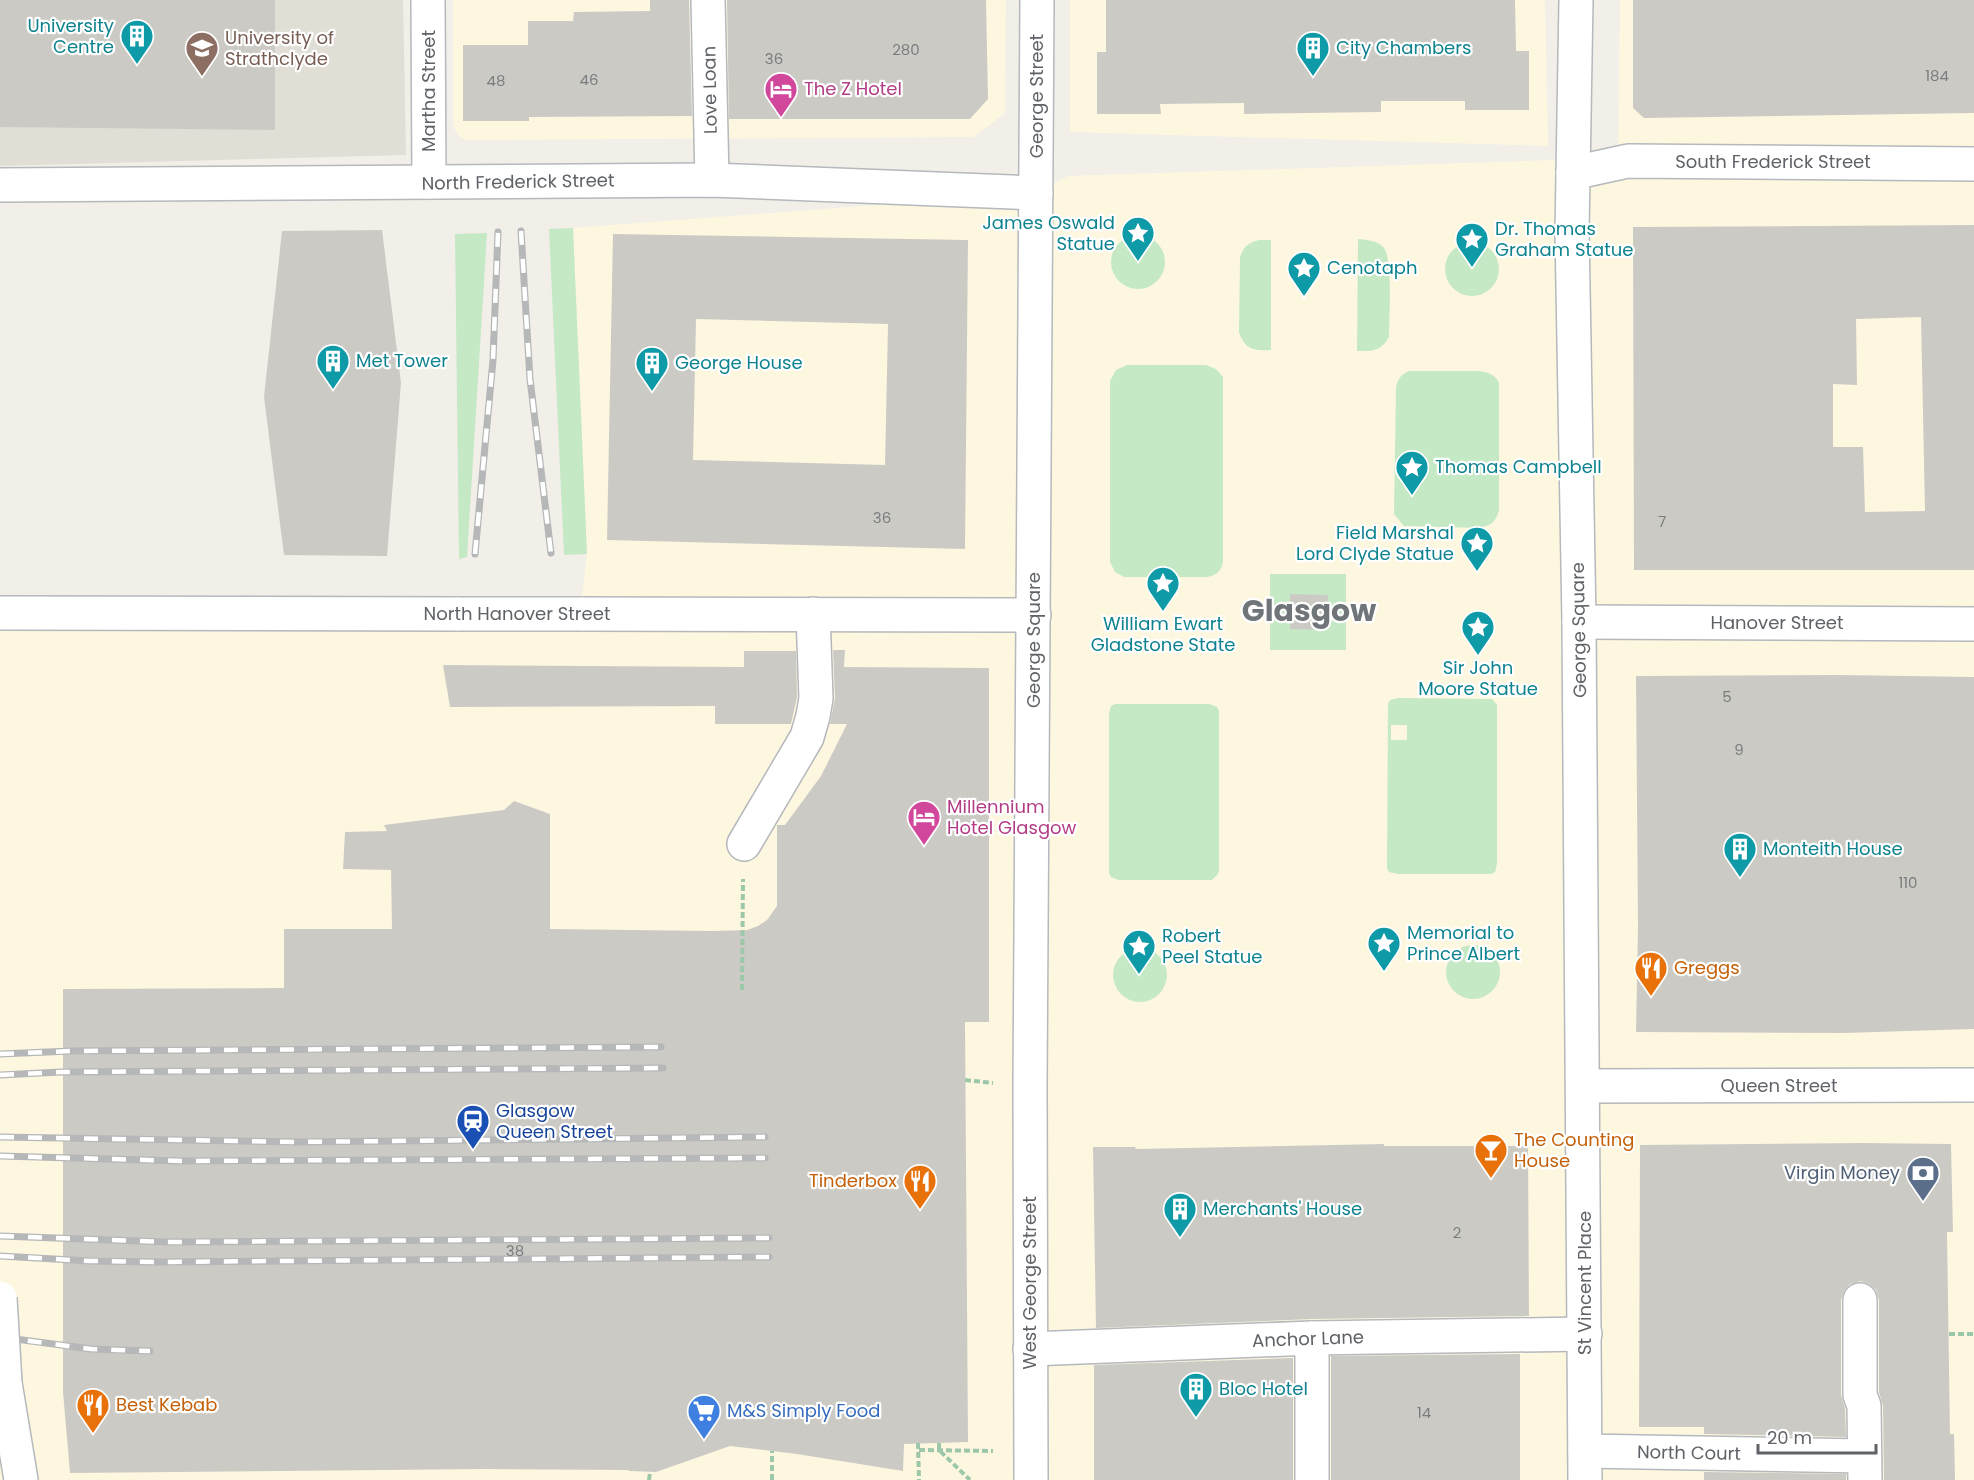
<svg xmlns="http://www.w3.org/2000/svg" width="1974" height="1480" viewBox="0 0 1974 1480" font-family="Poppins,sans-serif">
  <rect width="100%" height="100%" fill="#f1efe8"/>
  <g fill="#fef7e0">
    <polygon points="453,0 1006,0 1005,113 974,137 466,140 458,135 453,126"/>
    <polygon points="1070,0 1545,0 1548,146 1070,132"/>
    <polygon points="1620,0 1974,0 1974,1480 0,1480 0,613 580,614 587,554 573,228 1036,193 1068,176 1618,158"/>
  </g>
  <polygon fill="#e1ded6" points="0,0 403,0 406,155 0,166"/>
  <g fill="#c5e8c5" fill-rule="evenodd">
    <polygon points="573,228 587,554 564,555 549,229"/>
    <polygon points="487,233 467,557 459,559 455,234"/>
    <circle cx="1138" cy="262" r="27"/>
    <path d="M1358 239C1367 240 1377 240 1384 248 1393 260 1389 319 1389 337 1380 352 1373 351 1357 351Z"/>
    <path d="M1259 240H1271V350C1254 351 1245 350 1239 332L1240 257C1244 246 1248 243 1259 240Z"/>
    <circle cx="1472" cy="269" r="27"/>
    <path d="M1127 365H1206L1216 369 1223 377V562C1221 572 1215 576 1206 577H1124L1115 572 1110 562V381L1116 370Z"/>
    <path d="M1409 371H1480C1490 373 1495 375 1499 383V510C1496 522 1491 525 1480 528L1404 526 1394 514 1396 388C1398 379 1400 375 1409 371Z"/>
    <rect x="1270" y="574" width="76" height="76"/>
    <path d="M1398 698 1488 699H1492L1497 705V864L1495 872 1491 874H1397L1389 872 1387 868 1388 704 1390 700ZM1391 725H1407V740H1391Z"/>
    <polygon points="1115,704 1209,704 1217,707 1219,711 1219,870 1218,874 1212,880 1119,880 1111,877 1109,873 1109,714 1111,706"/>
    <circle cx="1473" cy="972" r="27"/>
    <circle cx="1140" cy="975" r="27"/>
  </g>
  <g fill="#cccac5" fill-rule="evenodd">
    <polygon points="0,0 275,0 275,130 0,127"/>
    <polygon points="650,0 689,0 692,116 529,117 529,121 463,121 463,45 528,45 528,21 573,21 574,12 650,11"/>
    <polygon points="727,0 986,0 988,99 970,119 729,119"/>
    <polygon points="1106,0 1515,0 1516,51 1529,51 1529,110 1465,110 1465,101 1381,101 1381,112 1244,114 1244,103 1160,104 1161,114 1097,114 1097,52 1106,52"/>
    <polygon points="1633,0 1974,0 1974,113 1644,118 1633,108"/>
    <path d="M1974 225V570H1634L1633 227ZM1921 317 1925 511 1865 512 1863 447H1833V384L1857 385 1856 319Z"/>
    <polygon points="382,230 401,383 387,556 284,555 264,397 282,231"/>
    <path d="M613 234 968 240 965 549 607 540ZM696 319 888 324 885 465 693 460Z"/>
    <polygon points="1290,594 1328,595 1327,630 1290,629"/>
    <polygon points="833,650 845,650 844,667 989,668 989,1022 965,1022 968,1442 904,1444 903,1471 797,1454 730,1446 656,1472 629,1471 628,1470 486,1469 70,1473 63,1392 63,989 284,988 284,929 392,929 391,870 343,869 345,832 387,831 384,825 504,810 514,801 550,814 550,929 713,931 747,930 758,926 767,920 777,906 777,825 785,825 821,776 847,724 830,724 835,698"/>
    <polygon points="744,651 796,651 797,697 791,724 715,724 715,706 450,707 443,665 744,667"/>
    <polygon points="1840,675 1974,677 1974,1029 1843,1033 1636,1032 1638,927 1636,676"/>
    <polygon points="1863,1143 1951,1144 1953,1232 1947,1232 1950,1434 1954,1434 1955,1480 1884,1480 1883,1406 1879,1392 1879,1300 1876,1290 1869,1284 1861,1281 1850,1284 1844,1291 1841,1300 1841,1395 1845,1409 1846,1437 1704,1434 1704,1427 1639,1427 1640,1145"/>
    <polygon points="1384,1144 1384,1146 1528,1146 1529,1316 1312,1319 1096,1328 1093,1147 1136,1147 1135,1149"/>
    <polygon points="1520,1354 1520,1480 1331,1480 1331,1356"/>
    <polygon points="1293,1358 1293,1480 1094,1480 1094,1365"/>
    <polygon points="1704,1472 1846,1474 1846,1480 1704,1480"/>
  </g>
  <g fill="none" stroke-linecap="round" stroke-linejoin="round">
    <defs>
      <g id="minor">
        <polyline points="428,0 429,182"/>
        <polyline points="708,0 712,180"/>
        <polyline points="1576,0 1572,232 1579,622 1585,1480"/>
        <polyline points="1573,173 1628,161 1974,164"/>
        <polyline points="0,185 712,180 1036,193"/>
        <polyline points="0,613 459,614"/>
        <polyline points="580,614 1034,615"/>
        <polyline points="1579,622 1974,624"/>
        <polyline points="744,844 807,737 813,716 816,698 813,614"/>
        <polyline points="1584,1086 1974,1085"/>
        <polyline points="1860,1300 1860,1395 1864,1406 1865,1480"/>
        <polyline points="1030,1349 1312,1338 1585,1334"/>
        <polyline points="5,1383 21,1480"/>
        <polyline points="1585,1451 1864,1456"/>
        <polyline points="1031,1480 1030,1086 1037,0"/>
        <polyline points="1312,1480 1312,1338"/>
      </g>
    </defs>
    <use href="#minor" stroke="#b5b8bc" stroke-width="36"/>
    <g stroke="#9cc7a9" stroke-width="4" stroke-dasharray="6 3" stroke-linecap="butt">
      <polyline points="742,990 743,879"/>
      <polyline points="965,1080 993,1083"/>
      <polyline points="1949,1334 1974,1334"/>
      <polyline points="918,1443 919,1480"/>
      <polyline points="939,1443 939,1450 970,1480"/>
      <polyline points="919,1450 993,1451"/>
      <polyline points="649,1480 650,1472"/>
      <polyline points="772,1480 772,1451"/>
    </g>
    <use href="#minor" stroke="#fff" stroke-width="33"/>
    <defs>
      <g id="rail">
        <polyline points="521,231 530,379 551,553"/>
        <polyline points="475,554 493,360 498,232"/>
        <polyline points="0,1054 71,1051 661,1047"/>
        <polyline points="0,1075 61,1072 663,1068"/>
        <polyline points="0,1137 296,1142 765,1137"/>
        <polyline points="0,1156 182,1161 765,1158"/>
        <polyline points="0,1236 166,1242 769,1238"/>
        <polyline points="0,1256 90,1261 156,1262 769,1257"/>
        <polyline points="0,1337 91,1349 150,1351"/>
      </g>
    </defs>
    <use href="#rail" stroke="#b6b7b8" stroke-width="7"/>
    <use href="#rail" stroke="#fff" stroke-width="4.5" stroke-dasharray="14" stroke-linecap="butt"/>
    <defs>
      <g id="minor-bridge">
        <polyline points="459,614 580,614"/>
        <polyline points="0,1298 5,1383"/>
      </g>
    </defs>
    <use href="#minor-bridge" stroke="#b5b8bc" stroke-width="36" stroke-linecap="butt"/>
    <use href="#minor-bridge" stroke="#fff" stroke-width="33"/>
  </g>
  <defs>
    <symbol id="building-pin" viewBox="-11 -11 22 30"><path d="M0 17L-7.5 6A9.5 9.5 0 1 1 7.5 6Z" fill="#0f9aa8" stroke="#fff"/><path d="M-4-6H4V6H1V3H-1V6H-4ZM-2.5-4.3h1.7v1.8h-1.7ZM.8-4.3h1.7v1.8H.8ZM-2.5-1h1.7V.8h-1.7ZM.8-1h1.7V.8H.8Z" fill="#fff"/></symbol>
    <symbol id="university-pin" viewBox="-11 -11 22 30"><path d="M0 17L-7.5 6A9.5 9.5 0 1 1 7.5 6Z" fill="#8d6e63" stroke="#fff"/><path d="M0-5L7-2L0 1L-7-2ZM-4 1L0 2.5L4 1V4Q0 6-4 4Z" fill="#fff"/></symbol>
    <symbol id="hotel-pin" viewBox="-11 -11 22 30"><path d="M0 17L-7.5 6A9.5 9.5 0 1 1 7.5 6Z" fill="#d1479c" stroke="#fff"/><path d="M-6-4.5h1.5V1H6V5H4.5V3h-9V5H-6ZM-4 0a1.8 1.8 0 1 1 3.6 0ZM.5 0V-2.5h3Q6-2.5 6 0Z" fill="#fff"/></symbol>
    <symbol id="sight-pin" viewBox="-11 -11 22 30"><path d="M0 17L-7.5 6A9.5 9.5 0 1 1 7.5 6Z" fill="#0f9aa8" stroke="#fff"/><path d="M0-6L1.8-2.2L6-1.7L2.9 1.2L3.7 5.4L0 3.3L-3.7 5.4L-2.9 1.2L-6-1.7L-1.8-2.2Z" fill="#fff"/></symbol>
    <symbol id="restaurant-pin" viewBox="-11 -11 22 30"><path d="M0 17L-7.5 6A9.5 9.5 0 1 1 7.5 6Z" fill="#e8710a" stroke="#fff"/><path d="M-5-6h1v4h1v-4h1v4h1v-4h1v5L-1.5 .5V6h-2V.5L-5-1ZM5-6V6H3V1.5H1.5Q1.5-4 5-6Z" fill="#fff"/></symbol>
    <symbol id="station-pin" viewBox="-11 -11 22 30"><path d="M0 17L-7.5 6A9.5 9.5 0 1 1 7.5 6Z" fill="#1a4fb4" stroke="#fff"/><path d="M-3-6H3Q5-6 5-4V2Q5 4 3 4L4.5 6H3L1.5 4h-3L-3 6H-4.5L-3 4Q-5 4-5 2V-4Q-5-6-3-6ZM-3.5-4v3h7v-3ZM-3.5 1v1.5H-2V1ZM2 1v1.5H3.5V1Z" fill="#fff"/></symbol>
    <symbol id="bar-pin" viewBox="-11 -11 22 30"><path d="M0 17L-7.5 6A9.5 9.5 0 1 1 7.5 6Z" fill="#e8710a" stroke="#fff"/><path d="M-6-5H6L.8 .8V4.5H3.5V6h-7V4.5H-.8V.8Z" fill="#fff"/></symbol>
    <symbol id="bank-pin" viewBox="-11 -11 22 30"><path d="M0 17L-7.5 6A9.5 9.5 0 1 1 7.5 6Z" fill="#5c6f8a" stroke="#fff"/><path d="M-6-4H6V4H-6ZM0-2.3a2.3 2.3 0 1 0 0 4.6a2.3 2.3 0 1 0 0-4.6Z" fill="#fff"/></symbol>
    <symbol id="supermarket-pin" viewBox="-11 -11 22 30"><path d="M0 17L-7.5 6A9.5 9.5 0 1 1 7.5 6Z" fill="#3f7fe0" stroke="#fff"/><path d="M-6-5.5h2.5l.6 2H6L4.5 2H-2.5L-4.4-4H-6ZM-1.5 3.2a1.3 1.3 0 1 0 .1 0ZM3 3.2a1.3 1.3 0 1 0 .1 0Z" fill="#fff"/></symbol>
  </defs>
  <g fill-rule="evenodd">
    <use href="#building-pin" x="118" y="17" width="38" height="52"/>
    <use href="#university-pin" x="183" y="29" width="38" height="52"/>
    <use href="#building-pin" x="1294" y="29" width="38" height="52"/>
    <use href="#hotel-pin" x="762" y="70" width="38" height="52"/>
    <use href="#sight-pin" x="1119" y="214" width="38" height="52"/>
    <use href="#sight-pin" x="1453" y="220" width="38" height="52"/>
    <use href="#sight-pin" x="1285" y="249" width="38" height="52"/>
    <use href="#building-pin" x="314" y="342" width="38" height="52"/>
    <use href="#building-pin" x="633" y="344" width="38" height="52"/>
    <use href="#sight-pin" x="1393" y="448" width="38" height="52"/>
    <use href="#sight-pin" x="1458" y="524" width="38" height="52"/>
    <use href="#sight-pin" x="1144" y="564" width="38" height="52"/>
    <use href="#sight-pin" x="1459" y="608" width="38" height="52"/>
    <use href="#hotel-pin" x="905" y="798" width="38" height="52"/>
    <use href="#building-pin" x="1721" y="830" width="38" height="52"/>
    <use href="#sight-pin" x="1365" y="924" width="38" height="52"/>
    <use href="#sight-pin" x="1120" y="927" width="38" height="52"/>
    <use href="#restaurant-pin" x="1632" y="949" width="38" height="52"/>
    <use href="#station-pin" x="454" y="1102" width="38" height="52"/>
    <use href="#bar-pin" x="1472" y="1131" width="38" height="52"/>
    <use href="#bank-pin" x="1904" y="1154" width="38" height="52"/>
    <use href="#restaurant-pin" x="901" y="1162" width="38" height="52"/>
    <use href="#building-pin" x="1161" y="1190" width="38" height="52"/>
    <use href="#building-pin" x="1177" y="1370" width="38" height="52"/>
    <use href="#restaurant-pin" x="74" y="1386" width="38" height="52"/>
    <use href="#supermarket-pin" x="685" y="1392" width="38" height="52"/>
  </g>
  <g text-anchor="middle" stroke-width="4.5" stroke-linejoin="round" paint-order="stroke">
    <g font-size="15" fill="#7a7d7f">
      <text x="906" y="55">280</text>
      <text x="774" y="64">36</text>
      <text x="1937" y="81">184</text>
      <text x="589" y="85">46</text>
      <text x="496" y="86">48</text>
      <text x="882" y="523">36</text>
      <text x="1662" y="527">7</text>
      <text x="1727" y="702">5</text>
      <text x="1739" y="755">9</text>
      <text x="1908" y="888">110</text>
      <text x="1457" y="1238">2</text>
      <text x="515" y="1256">38</text>
      <text x="1424" y="1418">14</text>
    </g>
    <g font-size="18" fill="#0d838f" stroke="#fff" text-anchor="start">
      <text x="114" y="32" text-anchor="end">University<tspan x="114" dy="21">Centre</tspan></text>
      <text x="1336" y="54">City Chambers</text>
      <text x="1115" y="229" text-anchor="end">James Oswald<tspan x="1115" dy="21">Statue</tspan></text>
      <text x="1495" y="235">Dr. Thomas<tspan x="1495" dy="21">Graham Statue</tspan></text>
      <text x="1327" y="274">Cenotaph</text>
      <text x="356" y="367">Met Tower</text>
      <text x="675" y="369">George House</text>
      <text x="1435" y="473">Thomas Campbell</text>
      <text x="1454" y="539" text-anchor="end">Field Marshal<tspan x="1454" dy="21">Lord Clyde Statue</tspan></text>
      <text x="1163" y="630" text-anchor="middle">William Ewart<tspan x="1163" dy="21">Gladstone State</tspan></text>
      <text x="1478" y="674" text-anchor="middle">Sir John<tspan x="1478" dy="21">Moore Statue</tspan></text>
      <text x="1763" y="855">Monteith House</text>
      <text x="1407" y="939">Memorial to<tspan x="1407" dy="21">Prince Albert</tspan></text>
      <text x="1162" y="942">Robert<tspan x="1162" dy="21">Peel Statue</tspan></text>
      <text x="1203" y="1215">Merchants' House</text>
      <text x="1219" y="1395">Bloc Hotel</text>
    </g>
    <g font-size="18" fill="#785e54" stroke="#fff" text-anchor="start">
      <text x="225" y="44">University of<tspan x="225" dy="21">Strathclyde</tspan></text>
    </g>
    <g font-size="18" fill="#b23c85" stroke="#fff" text-anchor="start">
      <text x="804" y="95">The Z Hotel</text>
      <text x="947" y="813">Millennium<tspan x="947" dy="21">Hotel Glasgow</tspan></text>
    </g>
    <g font-size="18" fill="#5f6368" stroke="#fff">
      <text transform="translate(710 90) rotate(-91)" y="6">Love Loan</text>
      <text transform="translate(429 91) rotate(-90)" y="6">Martha Street</text>
      <text transform="translate(1037 96) rotate(-90)" y="6">George Street</text>
      <text x="1773" y="168">South Frederick Street</text>
      <text transform="translate(518 182) rotate(-1)" y="6">North Frederick Street</text>
      <text x="517" y="620">North Hanover Street</text>
      <text x="1777" y="629">Hanover Street</text>
      <text transform="translate(1579 630) rotate(-91)" y="6">George Square</text>
      <text transform="translate(1034 640) rotate(-90)" y="6">George Square</text>
      <text x="1779" y="1092">Queen Street</text>
      <text transform="translate(1030 1283) rotate(-90)" y="6">West George Street</text>
      <text transform="translate(1585 1283) rotate(-90)" y="6">St Vincent Place</text>
      <text transform="translate(1308 1339) rotate(-2)" y="6">Anchor Lane</text>
      <text transform="translate(1689 1453) rotate(1)" y="6">North Court</text>
    </g>
    <g font-size="18" fill="#c56008" stroke="#fff" text-anchor="start">
      <text x="1674" y="974">Greggs</text>
      <text x="1514" y="1146">The Counting<tspan x="1514" dy="21">House</tspan></text>
      <text x="897" y="1187" text-anchor="end">Tinderbox</text>
      <text x="116" y="1411">Best Kebab</text>
    </g>
    <g font-size="18" fill="#164399" stroke="#fff" text-anchor="start">
      <text x="496" y="1117">Glasgow<tspan x="496" dy="21">Queen Street</tspan></text>
    </g>
    <g font-size="18" fill="#4e5e75" stroke="#fff" text-anchor="end">
      <text x="1900" y="1179">Virgin Money</text>
    </g>
    <g font-size="18" fill="#366cbe" stroke="#fff" text-anchor="start">
      <text x="727" y="1417">M&amp;S Simply Food</text>
    </g>
    <g font-size="30" font-weight="bold" fill="#70757a" stroke="#fff">
      <text x="1309" y="621">Glasgow</text>
    </g>
  </g>
  <path d="M1758 1444v9h118v-9" fill="none" stroke="#5f6368" stroke-width="3"/>
  <text x="1767" y="1444" font-size="18" fill="#5f6368" stroke="#ffffff" stroke-width="4.5" paint-order="stroke">20 m</text>
</svg>
